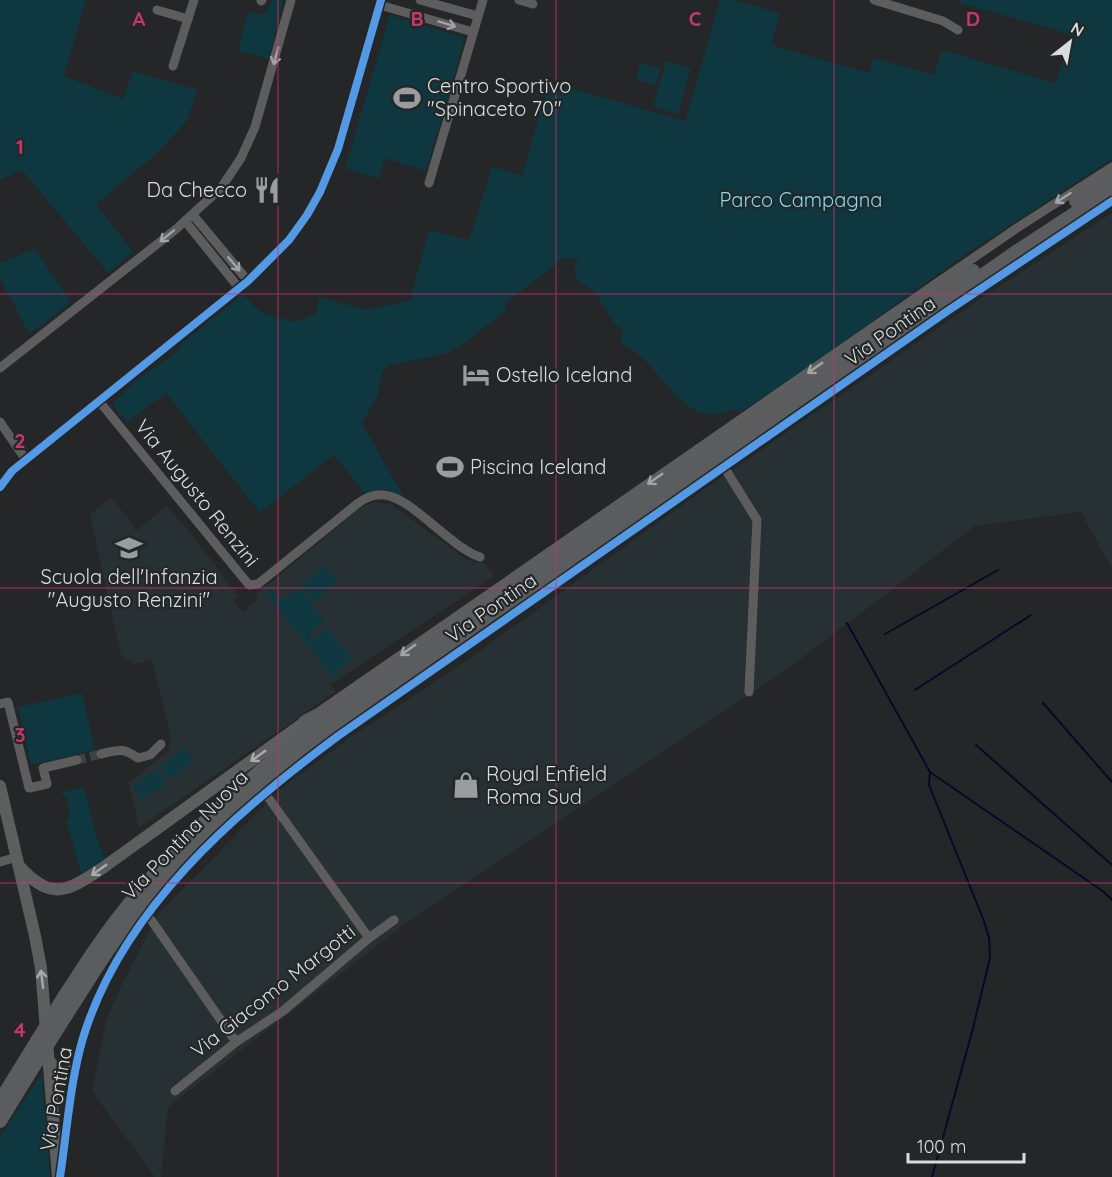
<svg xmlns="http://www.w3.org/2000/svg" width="1112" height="1177" viewBox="0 0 1112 1177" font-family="Quicksand,sans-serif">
  <rect width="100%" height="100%" fill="#242627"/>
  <g fill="#273133">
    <polygon points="1112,213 1112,569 1081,512 975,526 789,668 405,924 168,1107 161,1177 155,1177 92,1091 106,1021 122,984 159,913 282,788 355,734 456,668 699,493 986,295"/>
    <polygon points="111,497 137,530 167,506 197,541 238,596 233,600 243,612 257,600 257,594 361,507 375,502 391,504 466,559 475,562 483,562 494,576 331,684 335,692 139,828 129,783 168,751 171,738 152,660 134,664 121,655 90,515"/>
  </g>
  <g fill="#0f3740">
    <polygon points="0,0 86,0 64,76 123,99 133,71 198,90 186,122 154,156 96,204 133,252 108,273 22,170 0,180"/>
    <polygon points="272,0 283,0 269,59 238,50 248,12 265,15"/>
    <path d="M720 0H734L780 13 771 45 869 73 874 58 934 75 942 50 1056 83 1070 34 960 3 959 0H1112V159L957 260 808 368 739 413 735 409C678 435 663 358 620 344L623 333 620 327 615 325 595 292 578 281 574 269 578 259 564 258 504 304 507 310 462 345 444 354 387 366 382 372 378 395 362 423 403 496 383 489 366 495 334 455 260 513 166 393 127 422 112 405 135 381 177 352 180 345 243 294 261 313 296 322 316 313 319 297 367 310 410 300 429 230 469 240 492 166 522 176 547 88 567 87 685 121Z"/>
    <polygon points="390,15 465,38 426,171 385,158 379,179 345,168"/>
    <polygon points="666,61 691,68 678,114 653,107"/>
    <polygon points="640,63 660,68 656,85 636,80"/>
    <polygon points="35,249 71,302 29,334 0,278 0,263"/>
    <polygon points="325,566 338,582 313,602 301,586"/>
    <polygon points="299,588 325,621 308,635 312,640 327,628 352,659 336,671 340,676 335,680 266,593 271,589 281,602"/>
    <polygon points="82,693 95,750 31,765 18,707"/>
    <polygon points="185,747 194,761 169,779 160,767"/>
    <polygon points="157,769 166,783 142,800 133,786"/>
    <polygon points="84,787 96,836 105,859 81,874 66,819 70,818 67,798 60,793"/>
    <polygon points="42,1073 50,1177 0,1177 0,1137"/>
  </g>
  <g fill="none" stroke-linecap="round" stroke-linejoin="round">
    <g stroke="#050b27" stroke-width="2">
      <polyline points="847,623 930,772 1104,892 1112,900"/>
      <polyline points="885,634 998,570"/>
      <polyline points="915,690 1031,615"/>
      <polyline points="1043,703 1112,782"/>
      <polyline points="976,745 1112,865"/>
      <polyline points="930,772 929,785 984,921 989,938 990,958 972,1032 932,1177"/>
    </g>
    <polyline stroke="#3f4142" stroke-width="9" stroke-dasharray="9 4.5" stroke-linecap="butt" points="77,760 101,754"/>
    <g stroke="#5d5d5e" stroke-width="9">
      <polyline points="420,0 478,16"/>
      <polyline points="519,0 533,4"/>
      <polyline points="874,0 943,21 958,30"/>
      <polyline points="261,1 262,0"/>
      <polyline points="380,5 473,32"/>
      <polyline points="157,10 188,19"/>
      <polyline points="173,66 194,0"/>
      <polyline points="429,183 483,0"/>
      <polyline points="193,215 248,281"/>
      <polyline points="185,221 239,288"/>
      <polyline points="0,368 175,230 221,188 241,158 255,127 291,0"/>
      <path d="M99 401 249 585 258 584 357 504C365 498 374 494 384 495 411 497 450 547 480 557"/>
      <polyline points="0,422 26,460"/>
      <polyline points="724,467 757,520 749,692"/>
      <polyline points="0,487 12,471 248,281 289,240 307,215 320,192 338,149 381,0"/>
      <polyline points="0,704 8,702 29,788 47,784 43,768 77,760"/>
      <polyline points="320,711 934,285 1017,228 1112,167"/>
      <path d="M101 754C119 750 122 747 138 758L150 755 161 744"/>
      <polyline points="265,793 369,938"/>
      <polyline points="0,862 17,857"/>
      <polyline points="147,914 236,1042"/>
      <path d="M49 1058C54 1066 61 1074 71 1070L76 1063"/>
      <polyline points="175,1091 236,1042 283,1011 369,938 394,920"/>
      <path d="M61 1169C67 1126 70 1080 83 1038 122 911 234 813 338 736L946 312 1112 201"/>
    </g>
    <g stroke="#5d5f5f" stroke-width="12">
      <polyline points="0,786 35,936 41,968 58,1177"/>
      <path d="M20 867C53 903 69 890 104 867L305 722"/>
    </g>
    <g stroke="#5a5c5d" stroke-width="14">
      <polyline points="1076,201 1112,178"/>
      <polyline points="305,722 328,710"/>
      <path d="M64 997C75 981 85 964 97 947 150 870 227 797 300 738L973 271"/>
      <path d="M66 1015C86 985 104 953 127 924 179 858 239 800 305 747L1016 252 1112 189"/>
      <polyline points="0,1101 31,1051"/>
      <polyline points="0,1121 27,1077"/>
    </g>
    <g stroke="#5a5c5d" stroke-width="14">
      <polyline points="31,1051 64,997"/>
      <polyline points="27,1077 66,1015"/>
    </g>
    <defs>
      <g id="cycleway">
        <polyline points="0,487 12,471 248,281 289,240 307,215 320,192 338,149 381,0"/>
        <path d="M60 1177C67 1131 70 1082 83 1038 122 910 234 813 338 736L946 312 1112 201"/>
      </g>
    </defs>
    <use href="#cycleway" stroke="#232728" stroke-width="11"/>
    <use href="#cycleway" stroke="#5399e6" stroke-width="8"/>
  </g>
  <defs><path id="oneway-shaft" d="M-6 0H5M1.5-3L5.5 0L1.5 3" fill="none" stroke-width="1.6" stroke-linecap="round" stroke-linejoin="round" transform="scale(1.5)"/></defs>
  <g stroke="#a2a3a4">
    <use href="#oneway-shaft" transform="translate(447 24) rotate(17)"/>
    <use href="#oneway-shaft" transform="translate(276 56) rotate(105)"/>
    <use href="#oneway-shaft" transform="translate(1063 198) rotate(147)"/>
    <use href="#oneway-shaft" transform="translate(167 236) rotate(141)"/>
    <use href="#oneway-shaft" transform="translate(234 264) rotate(50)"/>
    <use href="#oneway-shaft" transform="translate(815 368) rotate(145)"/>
    <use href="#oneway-shaft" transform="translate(655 479) rotate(145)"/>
    <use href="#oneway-shaft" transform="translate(408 650) rotate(145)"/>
  </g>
  <g stroke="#a8abab">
    <use href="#oneway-shaft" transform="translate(258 756) rotate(144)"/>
    <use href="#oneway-shaft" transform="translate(99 870) rotate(145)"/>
    <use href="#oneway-shaft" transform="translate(42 979) rotate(-97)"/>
  </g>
  <path fill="none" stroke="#c6366e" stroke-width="1.5" stroke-opacity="0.55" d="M278 0V1177M556 0V1177M834 0V1177M0 294H1112M0 588H1112M0 883H1112"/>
  <defs>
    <symbol id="stadium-bare" viewBox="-9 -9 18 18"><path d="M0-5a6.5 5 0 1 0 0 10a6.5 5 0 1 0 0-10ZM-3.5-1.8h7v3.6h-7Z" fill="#9a9d9d" stroke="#232728" stroke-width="2.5" paint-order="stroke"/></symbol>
    <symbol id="restaurant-bare" viewBox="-9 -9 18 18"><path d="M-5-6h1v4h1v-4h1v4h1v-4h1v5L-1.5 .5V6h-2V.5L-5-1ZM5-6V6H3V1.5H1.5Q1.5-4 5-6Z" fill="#9a9d9d" stroke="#232728" stroke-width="2.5" paint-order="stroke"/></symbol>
    <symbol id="hotel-bare" viewBox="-9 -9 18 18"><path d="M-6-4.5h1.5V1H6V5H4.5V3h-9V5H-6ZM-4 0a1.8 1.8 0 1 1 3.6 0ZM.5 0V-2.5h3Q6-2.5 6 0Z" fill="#9a9d9d" stroke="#232728" stroke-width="2.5" paint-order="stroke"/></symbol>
    <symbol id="school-bare" viewBox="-9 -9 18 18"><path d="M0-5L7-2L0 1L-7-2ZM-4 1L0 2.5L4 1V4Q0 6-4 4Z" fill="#9a9d9d" stroke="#232728" stroke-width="2.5" paint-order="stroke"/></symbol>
    <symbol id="shop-bare" viewBox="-9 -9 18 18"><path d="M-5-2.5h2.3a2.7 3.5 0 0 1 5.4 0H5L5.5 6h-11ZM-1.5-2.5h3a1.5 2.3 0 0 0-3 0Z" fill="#9a9d9d" stroke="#232728" stroke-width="2.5" paint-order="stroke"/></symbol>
  </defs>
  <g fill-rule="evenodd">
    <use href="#stadium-bare" x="388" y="79" width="38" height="38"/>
    <use href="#restaurant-bare" x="248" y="171" width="38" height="38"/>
    <use href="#hotel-bare" x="457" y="356" width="38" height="38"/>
    <use href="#stadium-bare" x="431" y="448" width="38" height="38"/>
    <use href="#school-bare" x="110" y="529" width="38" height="38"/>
    <use href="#shop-bare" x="447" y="766" width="38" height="38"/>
  </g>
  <g text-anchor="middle" stroke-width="4.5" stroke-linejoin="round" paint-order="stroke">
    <g font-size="20" fill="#dadddd" stroke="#232728" text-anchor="start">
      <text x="427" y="93">Centro Sportivo<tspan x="427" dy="23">"Spinaceto 70"</tspan></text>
      <text x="247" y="197" text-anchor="end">Da Checco</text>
      <text x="496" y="382">Ostello Iceland</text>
      <text x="470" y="474">Piscina Iceland</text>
      <text x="129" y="584" text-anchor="middle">Scuola dell'Infanzia<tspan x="129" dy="23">"Augusto Renzini"</tspan></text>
      <text x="486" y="781">Royal Enfield<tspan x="486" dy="23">Roma Sud</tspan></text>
    </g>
    <g font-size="20" fill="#7edbf3" stroke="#232728">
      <text x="801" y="207">Parco Campagna</text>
    </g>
    <g font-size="20" fill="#dadddd" stroke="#232728">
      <text transform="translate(890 331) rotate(-35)" y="7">Via Pontina</text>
      <text transform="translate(197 493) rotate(51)" y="7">Via Augusto Renzini</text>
      <text transform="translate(491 608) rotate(-35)" y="7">Via Pontina</text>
      <text transform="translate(185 835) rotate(-46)" y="7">Via Pontina Nuova</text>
      <text transform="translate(273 991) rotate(-38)" y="7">Via Giacomo Margotti</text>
      <text transform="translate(56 1099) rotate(-80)" y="7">Via Pontina</text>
    </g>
  </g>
  <g font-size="20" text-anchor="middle" font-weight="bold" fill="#c6366e" stroke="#232728" stroke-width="4.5" stroke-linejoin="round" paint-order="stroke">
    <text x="139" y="26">A</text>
    <text x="417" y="26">B</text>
    <text x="695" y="26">C</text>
    <text x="973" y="26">D</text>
    <text x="20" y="154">1</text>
    <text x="20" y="448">2</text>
    <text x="20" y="742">3</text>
    <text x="20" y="1037">4</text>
  </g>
  <g transform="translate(1070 42) rotate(31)" stroke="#232728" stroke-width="4.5" paint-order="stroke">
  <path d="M0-4.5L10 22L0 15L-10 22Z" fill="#dadddd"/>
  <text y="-9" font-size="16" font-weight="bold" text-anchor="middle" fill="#dadddd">N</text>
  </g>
  <path d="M908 1153v9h116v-9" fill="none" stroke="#dadddd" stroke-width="3"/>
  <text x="917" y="1153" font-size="18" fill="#dadddd" stroke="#232728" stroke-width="4.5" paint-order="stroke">100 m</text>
</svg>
